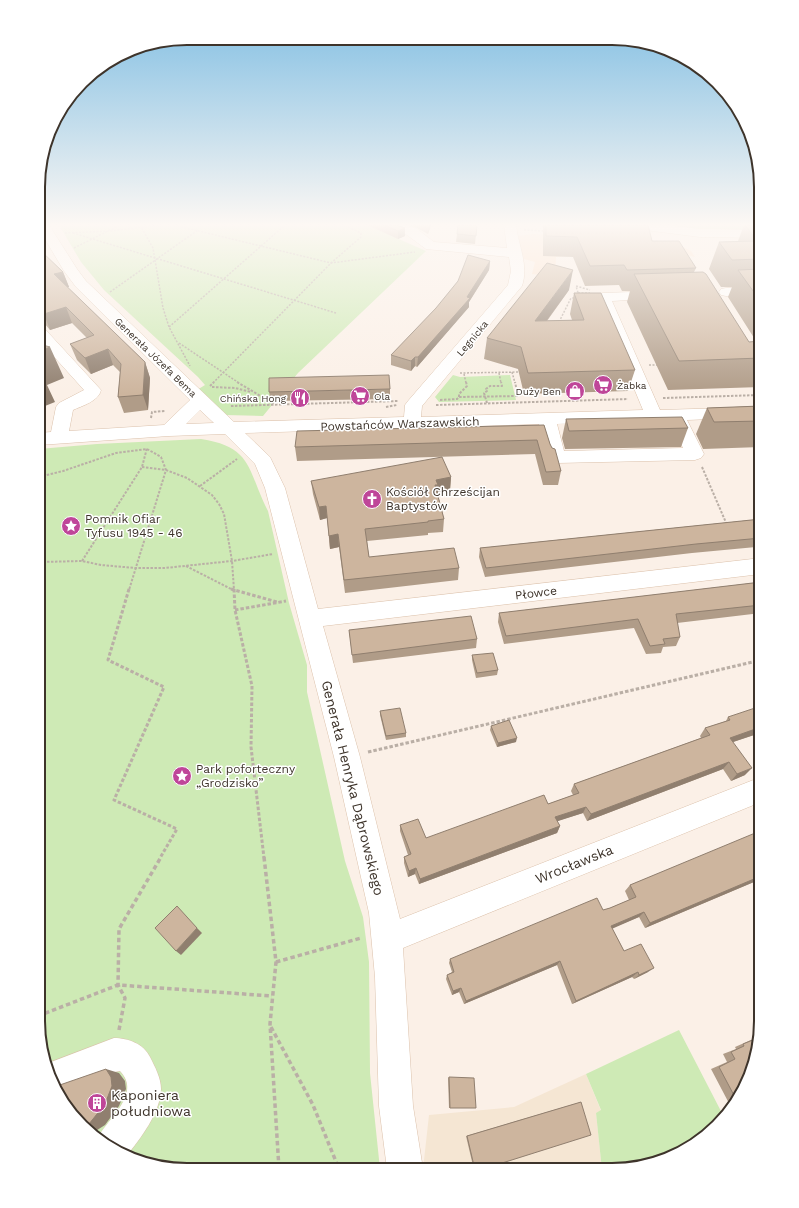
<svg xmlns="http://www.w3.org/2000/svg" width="799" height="1208" viewBox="0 0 799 1208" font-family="'Work Sans',sans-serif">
  <rect width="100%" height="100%" fill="#fbf0e7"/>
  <polygon fill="#fde2cc" points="533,234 626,239 675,243 691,251 695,257 667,250 556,257 555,277 532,274 535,262 524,259 517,236"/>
  <polygon fill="#f5e6d3" points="586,1074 601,1111 596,1113 602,1170 423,1169 429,1115 514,1107"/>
  <g fill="#ceeab5">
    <polygon points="59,225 367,225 426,251 298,373 263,416 225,415 197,390 205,385 198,377 104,290 81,262"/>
    <polygon points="651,225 753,225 761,232 689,231"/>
    <polygon points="453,375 460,377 510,375 516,400 439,402 435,397"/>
    <path d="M201 439C254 447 247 471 268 511L289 603 307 665V692L345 861 363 917 369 962 370 1073 380 1169H168L130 1159 96 1139 69 1112 49 1078 38 1021 39 449 97 444Z"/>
    <polygon points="679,1030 724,1117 703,1139 669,1159 612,1170 602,1170 596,1113 601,1110 586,1074"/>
  </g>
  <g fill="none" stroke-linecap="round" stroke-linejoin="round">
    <defs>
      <g id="minor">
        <path d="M39 225H49L77 269 86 281 234 422 404 417 405 405 408 401 508 285 511 271 509 257 426 249 407 235 390 228 389 225H405L417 229 434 242 507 248 504 225H516C518 245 529 265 522 286L422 406 421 417 643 410 596 297 598 294 603 293 658 291 663 292 665 295 663 298 612 301 660 410 761 407V417L687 420 704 454 701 458 695 460 557 463 550 461 548 457 539 424 418 428 412 430 407 428 245 433 270 457 285 488 318 609 761 558V574L323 626 360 757 400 919 761 777V802L403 948 413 1106 423 1169H387L379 1106 375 977 369 913 334 757 265 488 255 464 225 434 169 436 39 445V433L51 432 56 407 59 403 84 390 39 340V326L44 328 101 390C99 401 82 406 73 410L69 431 164 425 190 400 76 287 64 271 39 229ZM200 410 214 423 186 424ZM670 420 683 448 564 451 557 424Z"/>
        <polygon points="631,225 665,225 700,229 761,230 761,238 700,237 637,229 632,228"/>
        <polygon points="761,287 761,295 726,296 721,295 719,292 721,289 726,288"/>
        <path d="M114 1038C128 1038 144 1044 150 1057 155 1067 161 1078 161 1089 160 1114 141 1137 126 1157L97 1140C105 1120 143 1095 120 1071L114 1072 58 1093 49 1078 46 1064Z"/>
      </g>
    </defs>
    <use href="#minor" stroke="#dcc2ac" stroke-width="1"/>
    <g stroke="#baafa6" stroke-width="1.5" stroke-dasharray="2 1.5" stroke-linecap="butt">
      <polyline points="140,225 153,248 163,308 169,327 190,366"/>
      <polyline points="174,225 331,263 415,252"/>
      <polyline points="524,230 545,231"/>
      <polyline points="65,233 110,231 159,225"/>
      <polyline points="73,233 336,313"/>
      <polyline points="74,248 120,225"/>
      <polyline points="110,292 198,230"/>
      <polyline points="578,293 590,293"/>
      <polyline points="579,296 576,286 590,290"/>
      <polyline points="559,322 571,298 575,298"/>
      <polyline points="169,327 285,225"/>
      <polyline points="179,343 239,383"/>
      <polyline points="649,365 660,365"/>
      <polyline points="512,372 515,383"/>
      <polyline points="460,373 521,372"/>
      <polyline points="499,373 501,383"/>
      <polyline points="464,374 466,383"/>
      <polyline points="213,383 331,263 361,237 361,233 344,225"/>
    </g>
    <g stroke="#baafa6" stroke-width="2" stroke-dasharray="2.5 1.5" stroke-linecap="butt">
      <polyline points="237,382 274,404"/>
      <polyline points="753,385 759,395"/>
      <polyline points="210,386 214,382"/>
      <polyline points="212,387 235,388 251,392"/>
      <polyline points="459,397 459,394 467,386 466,382"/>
      <polyline points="663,398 761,395"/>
      <polyline points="440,400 457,399 459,397 518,396 515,382"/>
      <polyline points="487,403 484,393 487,391 486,389 490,386 502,386 501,382"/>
      <polyline points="436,405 628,399"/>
      <polyline points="231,406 398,401"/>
      <polyline points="386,407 397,405"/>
      <polyline points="151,418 152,412 165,411"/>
      <polyline points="142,467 166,470 187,478 212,495 219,504 224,514 232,561 234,590"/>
      <polyline points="702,467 727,525"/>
      <polyline points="39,477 63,471 116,453 147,449 161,457 166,470 129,590"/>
      <polyline points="200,486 237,459"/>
      <polyline points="82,561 142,467 147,448"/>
      <polyline points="39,562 82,561 101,565 135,568 165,568 232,561 273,554"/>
      <polyline points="186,566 233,590"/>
    </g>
    <g stroke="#baafa6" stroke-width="3" stroke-dasharray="3.5 2" stroke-linecap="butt">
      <polyline points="129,589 108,660 164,687 114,800 177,829 160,858"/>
      <polyline points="231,589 277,602"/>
      <polyline points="234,589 235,610 252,686 251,747 264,858"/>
      <polyline points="235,610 286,601"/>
      <polyline points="368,752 761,660"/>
    </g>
    <g stroke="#baafa6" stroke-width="3.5" stroke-dasharray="4.5 3" stroke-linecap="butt">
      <polyline points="264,857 276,962 270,1024 279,1169"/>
      <polyline points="276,962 361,938"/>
      <polyline points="38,1016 118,985 272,996"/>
      <polyline points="271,1027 313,1105 339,1169"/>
      <polyline points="119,1030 125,998 118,985 119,929 161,857"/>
    </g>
    <use href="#minor" fill="#fff" fill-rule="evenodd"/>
  </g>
  <g fill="#b09c88">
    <polygon points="367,225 396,225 405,228 405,236 398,239"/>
    <polygon points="409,225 431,225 428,234 417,228"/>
    <polygon points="477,225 475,244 456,242 457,234"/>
    <polygon points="543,225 648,225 652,241 696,268 694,272 749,342 756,341 728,297 732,287 721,287 709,269 719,242 738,241 744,225 761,225 761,387 668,390 627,302 630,291 622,291 619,285 585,286 573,257 543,256"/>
    <polygon points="39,249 63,272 69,287 67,287 145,362 150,378 148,410 124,413 118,397 120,372 113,365 91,374 77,360 70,344 87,338 72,323 50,330 39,317"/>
    <polygon points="490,261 489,270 469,302 469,307 417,367 415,366 411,371 391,365 391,355"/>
    <polygon points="569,290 547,321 572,320 570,314 574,293 635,370 628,391 524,394 518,369 484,359 487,338"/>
    <polygon points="390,389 390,399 271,401 269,392"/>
    <polygon points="761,406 761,447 703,449 696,434 707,408"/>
    <polygon points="566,419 688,428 681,447 565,449 562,438"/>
    <polygon points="544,425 550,444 561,471 558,485 543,485 535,454 297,461 295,447"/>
    <polygon points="451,477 450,490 438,492 438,495 444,519 443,532 428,533 428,535 367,541 369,557 459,568 458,580 345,593 339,547 330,549 327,518 320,520 313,494 311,481"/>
    <polygon points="761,519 761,548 757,548 756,547 692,553 485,577 479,557 480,548"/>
    <polygon points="761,582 761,613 677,623 680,637 676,646 663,647 661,653 646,654 634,628 504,644 498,622 499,613"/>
    <polygon points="349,630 477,639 476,648 353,663"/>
    <polygon points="472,655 498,670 497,675 476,678 472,660"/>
    <polygon points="380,711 406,733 406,737 386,740 380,715"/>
    <polygon points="728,717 760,733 733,742 745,775 731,781 723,769 587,821 583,813 557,821 560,826 557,833 419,884 415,874 408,877 404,863 404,857 408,855 400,831 400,825 426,838 548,804 573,795 571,791 574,784 701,738 700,736 705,728 726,721"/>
    <polygon points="491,726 516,742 497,747 490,730"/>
    <polygon points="761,833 761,879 645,928 639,917 612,928 624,951 648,972 634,979 632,977 572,1004 557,965 464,1004 459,992 452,995 446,979 447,975 452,972 449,963 450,959 610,908 629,900 625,891 630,885"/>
    <polygon points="760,1036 753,1069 736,1104 732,1109 711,1069 727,1062 723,1054 736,1049 735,1047"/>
    <polygon points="449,1077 476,1108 449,1108 448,1078"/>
    <polygon points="581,1102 480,1170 474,1170 466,1136"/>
  </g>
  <g fill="#907f6f">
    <polygon points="429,225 431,225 428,234 429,227"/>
    <polygon points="405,228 405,236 398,239 398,231"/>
    <polygon points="490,261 489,270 469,302 469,307 417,367 418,357 467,297"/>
    <polygon points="573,270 569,290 531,342 535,321"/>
    <polygon points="63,272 69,287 60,290 54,274"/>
    <polygon points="66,307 72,323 50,330 44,314"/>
    <polygon points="50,347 64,378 47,385 55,402 40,408 39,405 39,351"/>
    <polygon points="108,349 113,365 91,374 85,358"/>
    <polygon points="415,357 415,366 411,371 411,361"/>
    <polygon points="145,362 150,378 148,410 143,395"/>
    <polygon points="451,477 450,490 438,492 438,498 435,498 436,480"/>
    <polygon points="326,506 327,518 320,520 319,507"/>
    <polygon points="338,534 339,547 330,549 329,536"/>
    <polygon points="761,727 760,733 724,745 730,738"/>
    <polygon points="517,738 516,742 497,747 498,743"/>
    <polygon points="729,762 723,769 587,821 591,814"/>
    <polygon points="752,768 745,775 731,781 737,774"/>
    <polygon points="586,807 583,813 552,823 555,817"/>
    <polygon points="560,826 557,833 419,884 420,879"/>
    <polygon points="416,868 415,874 408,877 409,871"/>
    <polygon points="761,876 761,879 645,928 650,923"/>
    <polygon points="644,912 639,917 607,931 611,926"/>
    <polygon points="197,928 202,933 181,955 176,951"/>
    <polygon points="560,961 557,965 464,1004 466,1001"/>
    <polygon points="654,968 648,972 634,979 639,975"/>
    <polygon points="638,972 632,977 572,1004 576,1001"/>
    <polygon points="461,988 459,992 452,995 453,991"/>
    <polygon points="106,1069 119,1073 125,1081 126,1089 119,1106 105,1125 91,1134 84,1127"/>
  </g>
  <g fill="#cdb59e" stroke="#907f6f">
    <polygon points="384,225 396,225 405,228 398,231"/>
    <polygon points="458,225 477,225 476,236 457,234"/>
    <polygon points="546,225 648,225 652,241 679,241 696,268 627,270 624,265 590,266 577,237 546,236"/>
    <polygon points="745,225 761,225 761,259 732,260 719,242 757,241"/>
    <polygon points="39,249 63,272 54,274 145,362 143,395 118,397 121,364 108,349 85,358 70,344 94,335 66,307 44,314 39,309"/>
    <polygon points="468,255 490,261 467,297 470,298 418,357 415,357 411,361 391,355 436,308 458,281"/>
    <polygon points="547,263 573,270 535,321 584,320 574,293 601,293 635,370 528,373 521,347 487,338"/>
    <polygon points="761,269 761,302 738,270"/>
    <polygon points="703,272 706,274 749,342 761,341 761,358 679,361 634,274"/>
    <polygon points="39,344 50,347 39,351"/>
    <polygon points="389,375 390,389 269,392 269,378"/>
    <polygon points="761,406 761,421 714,422 707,408"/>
    <polygon points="682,417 688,428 569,431 566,419"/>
    <polygon points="544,425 550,444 552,448 555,449 561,471 546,472 537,440 295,447 297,431"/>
    <polygon points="442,457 451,477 436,480 438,485 435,485 444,519 428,521 428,522 365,529 369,557 454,548 459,568 344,580 338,534 329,536 326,506 319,507 311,481"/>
    <polygon points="761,519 761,538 696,544 486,568 480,548"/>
    <polygon points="761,582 761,605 676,614 680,637 663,639 665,644 650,646 638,619 506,636 499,613"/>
    <polygon points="471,616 477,639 352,655 349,630"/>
    <polygon points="493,653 498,670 477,673 472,655"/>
    <polygon points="400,708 406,733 386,736 380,711"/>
    <polygon points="755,708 761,717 761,727 730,738 752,768 737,774 729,762 591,814 586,807 555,817 560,826 420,879 416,868 409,871 404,857 411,854 400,825 418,819 426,838 544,795 548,804 579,793 574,784 710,735 705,728 730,720 728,717"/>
    <polygon points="509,720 517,738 498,743 491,726"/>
    <polygon points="760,831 761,833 761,876 650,923 644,912 611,926 624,951 641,944 654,968 639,975 638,972 576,1001 560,961 466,1001 461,988 453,991 447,975 454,972 450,959 597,898 603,910 610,908 636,897 630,885"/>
    <polygon points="177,906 197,928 176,951 155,928"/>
    <polygon points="760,1037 753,1069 737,1101 719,1067 735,1059 731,1052 744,1046 743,1044"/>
    <polygon points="106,1069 111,1077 112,1086 105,1104 89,1124 84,1127 69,1112 54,1087"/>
    <polygon points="449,1077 474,1078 476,1108 450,1108"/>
    <polygon points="581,1102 591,1135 480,1170 475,1170 467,1136"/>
  </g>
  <linearGradient id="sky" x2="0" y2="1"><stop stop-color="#7cbce2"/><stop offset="0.57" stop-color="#fdf8f4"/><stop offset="1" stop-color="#fdf8f4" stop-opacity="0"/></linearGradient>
  <rect width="799" height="394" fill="url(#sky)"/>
  <defs>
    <symbol id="supermarket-disc" viewBox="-11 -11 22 22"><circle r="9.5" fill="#bf4699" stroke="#fff"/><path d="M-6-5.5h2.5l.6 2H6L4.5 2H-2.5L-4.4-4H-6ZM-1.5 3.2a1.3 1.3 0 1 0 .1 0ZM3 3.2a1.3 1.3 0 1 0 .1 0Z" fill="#fff"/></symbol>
    <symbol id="shop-disc" viewBox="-11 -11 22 22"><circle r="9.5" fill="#bf4699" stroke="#fff"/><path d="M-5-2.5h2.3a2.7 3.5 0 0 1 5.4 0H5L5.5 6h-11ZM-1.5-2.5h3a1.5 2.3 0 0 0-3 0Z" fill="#fff"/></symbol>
    <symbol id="restaurant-disc" viewBox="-11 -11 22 22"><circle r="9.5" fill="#bf4699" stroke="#fff"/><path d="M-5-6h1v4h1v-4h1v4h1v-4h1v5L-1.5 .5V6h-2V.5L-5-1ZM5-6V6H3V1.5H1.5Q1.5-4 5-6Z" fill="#fff"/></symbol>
    <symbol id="church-disc" viewBox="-11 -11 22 22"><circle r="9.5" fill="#bf4699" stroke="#fff"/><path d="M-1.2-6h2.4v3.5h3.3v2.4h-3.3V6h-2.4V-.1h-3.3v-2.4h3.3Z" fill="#fff"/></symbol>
    <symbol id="sight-disc" viewBox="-11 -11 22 22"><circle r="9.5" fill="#bf4699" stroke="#fff"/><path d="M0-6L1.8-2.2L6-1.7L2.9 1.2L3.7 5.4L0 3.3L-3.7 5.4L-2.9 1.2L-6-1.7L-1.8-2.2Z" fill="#fff"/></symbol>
    <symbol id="building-disc" viewBox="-11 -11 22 22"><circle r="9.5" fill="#bf4699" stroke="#fff"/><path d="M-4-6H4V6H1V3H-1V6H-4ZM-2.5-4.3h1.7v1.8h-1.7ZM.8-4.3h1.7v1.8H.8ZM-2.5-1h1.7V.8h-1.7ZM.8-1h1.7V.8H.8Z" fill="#fff"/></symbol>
  </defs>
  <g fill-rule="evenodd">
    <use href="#supermarket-disc" x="592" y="374" width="22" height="22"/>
    <use href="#shop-disc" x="564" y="380" width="22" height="22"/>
    <use href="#supermarket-disc" x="349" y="385" width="22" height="22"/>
    <use href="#restaurant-disc" x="289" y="387" width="22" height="22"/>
    <use href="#church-disc" x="361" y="488" width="22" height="22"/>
    <use href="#sight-disc" x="60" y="515" width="22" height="22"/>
    <use href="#sight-disc" x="171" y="765" width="22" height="22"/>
    <use href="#building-disc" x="86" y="1092" width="22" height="22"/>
  </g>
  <g text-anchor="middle" stroke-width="3" stroke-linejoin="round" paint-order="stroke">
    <g font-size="10" fill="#3e342b" stroke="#fff">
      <text transform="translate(472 338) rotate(-50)" y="4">Legnicka</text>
      <text transform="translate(156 357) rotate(44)" y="4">Generała Józefa Bema</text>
    </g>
    <g font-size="10" fill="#3e342b" stroke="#fff" text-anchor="start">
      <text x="617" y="389">Żabka</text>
      <text x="561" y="395" text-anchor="end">Duży Ben</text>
      <text x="374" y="400">Ola</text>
      <text x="286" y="402" text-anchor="end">Chińska Hong</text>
    </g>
    <g font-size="12" fill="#3e342b" stroke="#fff">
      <text transform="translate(400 424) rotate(-2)" y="4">Powstańców Warszawskich</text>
      <text transform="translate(536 593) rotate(-7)" y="4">Płowce</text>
    </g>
    <g font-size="12" fill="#3e342b" stroke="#fff" text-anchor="start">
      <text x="386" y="496">Kościół Chrześcijan<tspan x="386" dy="14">Baptystów</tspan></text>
      <text x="85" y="523">Pomnik Ofiar<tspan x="85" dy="14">Tyfusu 1945 - 46</tspan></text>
      <text x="196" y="773">Park poforteczny<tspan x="196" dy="14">„Grodzisko”</tspan></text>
    </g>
    <g font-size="14" fill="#3e342b" stroke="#fff">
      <text transform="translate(353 788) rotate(76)" y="5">Generała Henryka Dąbrowskiego</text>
      <text transform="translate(574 864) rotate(-22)" y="5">Wrocławska</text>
    </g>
    <g font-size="14" fill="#3e342b" stroke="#fff" text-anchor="start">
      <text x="111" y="1100">Kaponiera<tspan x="111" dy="16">południowa</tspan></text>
    </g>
  </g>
  <path d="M0 0H799V1208H0ZM187 45H612A142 142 0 0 1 754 187V1021A142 142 0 0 1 612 1163H187A142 142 0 0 1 45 1021V187A142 142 0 0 1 187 45Z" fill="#fff" fill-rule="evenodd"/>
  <path fill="none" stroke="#3e342b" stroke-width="2" d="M187 45H612A142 142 0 0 1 754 187V1021A142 142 0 0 1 612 1163H187A142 142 0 0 1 45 1021V187A142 142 0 0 1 187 45Z"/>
</svg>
